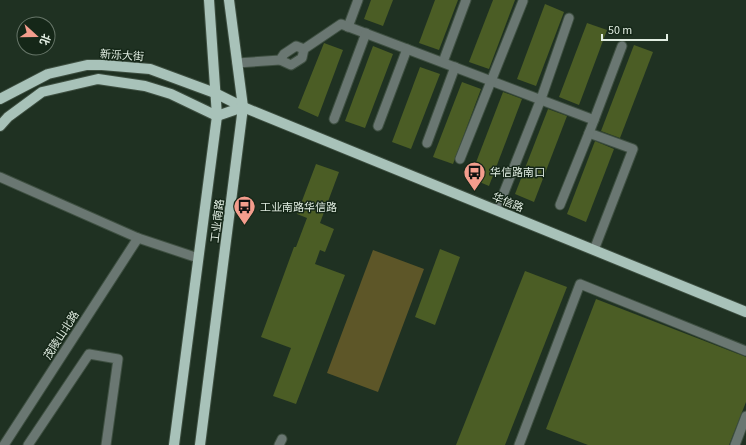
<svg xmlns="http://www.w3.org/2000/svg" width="746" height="445" viewBox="0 0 746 445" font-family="'Source Sans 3','Noto Sans SC',sans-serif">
  <rect width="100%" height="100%" fill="#1f3122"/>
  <polygon fill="#5d5628" points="373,250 424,269 378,392 327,373"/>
  <g fill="#4b5d25">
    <polygon points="371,0 393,0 383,26 364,19"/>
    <polygon points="435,0 458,0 439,50 419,43"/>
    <polygon points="493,0 515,0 489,69 469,62"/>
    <polygon points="545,4 564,12 536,86 517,79"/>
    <polygon points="587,23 607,30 579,105 559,97"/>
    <polygon points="324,43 343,50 318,117 298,108"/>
    <polygon points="634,45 653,52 620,138 601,131"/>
    <polygon points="373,46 393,54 365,128 345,121"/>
    <polygon points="420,67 440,74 411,149 392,142"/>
    <polygon points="462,82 481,89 453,164 433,157"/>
    <polygon points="503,92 522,99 489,186 470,178"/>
    <polygon points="548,109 567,116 534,202 515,194"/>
    <polygon points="595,141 614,149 586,222 567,214"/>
    <polygon points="316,164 339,172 320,223 334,229 325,252 320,250 315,264 345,275 296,404 273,396 291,348 261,337 294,247 296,247 307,218 297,214"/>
    <polygon points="440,249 460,257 435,325 415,317"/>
    <polygon points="525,271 567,287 505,445 456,445"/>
    <polygon points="596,299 746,357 746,402 729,445 588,445 546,429"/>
  </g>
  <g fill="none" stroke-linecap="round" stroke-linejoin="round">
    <defs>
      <g id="minor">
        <polyline points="348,27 358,0"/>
        <polyline points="280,60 291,65 302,58 304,49"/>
        <polyline points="443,62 466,0"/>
        <polyline points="237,63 280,60 284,54 296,46 304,49 341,24 594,120 589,133 633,149 594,250"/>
        <polyline points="334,119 366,33"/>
        <polyline points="594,120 622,46"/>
        <polyline points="378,126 407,49"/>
        <polyline points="427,143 455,67"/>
        <polyline points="460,159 523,1"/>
        <polyline points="0,177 138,238 198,258"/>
        <polyline points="560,205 589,133"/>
        <polyline points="497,210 541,99 569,18"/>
        <polyline points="4,445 138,238"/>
        <polyline points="28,445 89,354 118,359 106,445"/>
        <polyline points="279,445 282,439"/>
        <polyline points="519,445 580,284 746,351"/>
        <polyline points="735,445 746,416"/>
      </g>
      <g id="major">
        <polyline points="0,99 48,74 87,65 102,65 150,69 215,93 243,107 746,312"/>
        <polyline points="217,116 243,107"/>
        <polyline points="0,126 8,117 42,92 98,79 145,86 171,94 217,116"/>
        <polyline points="174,445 217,116 209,0"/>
        <polyline points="200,445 243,107 229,0"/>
      </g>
    </defs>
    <use href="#minor" stroke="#3e4f41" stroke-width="11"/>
    <use href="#major" stroke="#3e4f41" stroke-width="12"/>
    <use href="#minor" stroke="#6a7772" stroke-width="9"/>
    <use href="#major" stroke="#a8c2b9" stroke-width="10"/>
  </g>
  <defs>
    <symbol id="bus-pin" viewBox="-11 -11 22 30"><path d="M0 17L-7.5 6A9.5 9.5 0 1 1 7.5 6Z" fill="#f49d8d" stroke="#152718"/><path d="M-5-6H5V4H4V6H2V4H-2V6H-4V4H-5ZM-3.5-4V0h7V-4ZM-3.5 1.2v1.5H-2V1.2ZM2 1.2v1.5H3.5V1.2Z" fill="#111"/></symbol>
  </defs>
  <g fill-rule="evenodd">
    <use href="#bus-pin" x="462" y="160" width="25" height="34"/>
    <use href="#bus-pin" x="232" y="194" width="25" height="34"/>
  </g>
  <g text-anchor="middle" stroke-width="3" stroke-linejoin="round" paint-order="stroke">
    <g font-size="11" fill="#e1ede2" stroke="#152718">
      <text transform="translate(122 55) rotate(4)" y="4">新泺大街</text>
      <text transform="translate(508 202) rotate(22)" y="4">华信路</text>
      <text transform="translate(217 221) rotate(-83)" y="4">工业南路</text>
      <text transform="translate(61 335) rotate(-57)" y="4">茂陵山北路</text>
    </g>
    <g font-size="11" fill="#e1ede2" stroke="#152718" text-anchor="start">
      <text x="490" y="176">华信路南口</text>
      <text x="260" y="211">工业南路华信路</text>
    </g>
  </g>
  <g transform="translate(36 36) rotate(111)"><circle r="19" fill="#152718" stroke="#677669"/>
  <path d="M0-3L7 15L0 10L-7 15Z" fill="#f49d8d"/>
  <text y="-6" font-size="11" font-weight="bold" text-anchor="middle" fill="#e1ede2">北</text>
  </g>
  <path d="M602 34v6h65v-6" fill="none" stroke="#e1ede2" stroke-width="2"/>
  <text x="608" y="34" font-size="12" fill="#e1ede2" stroke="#152718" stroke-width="3" paint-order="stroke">50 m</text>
</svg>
